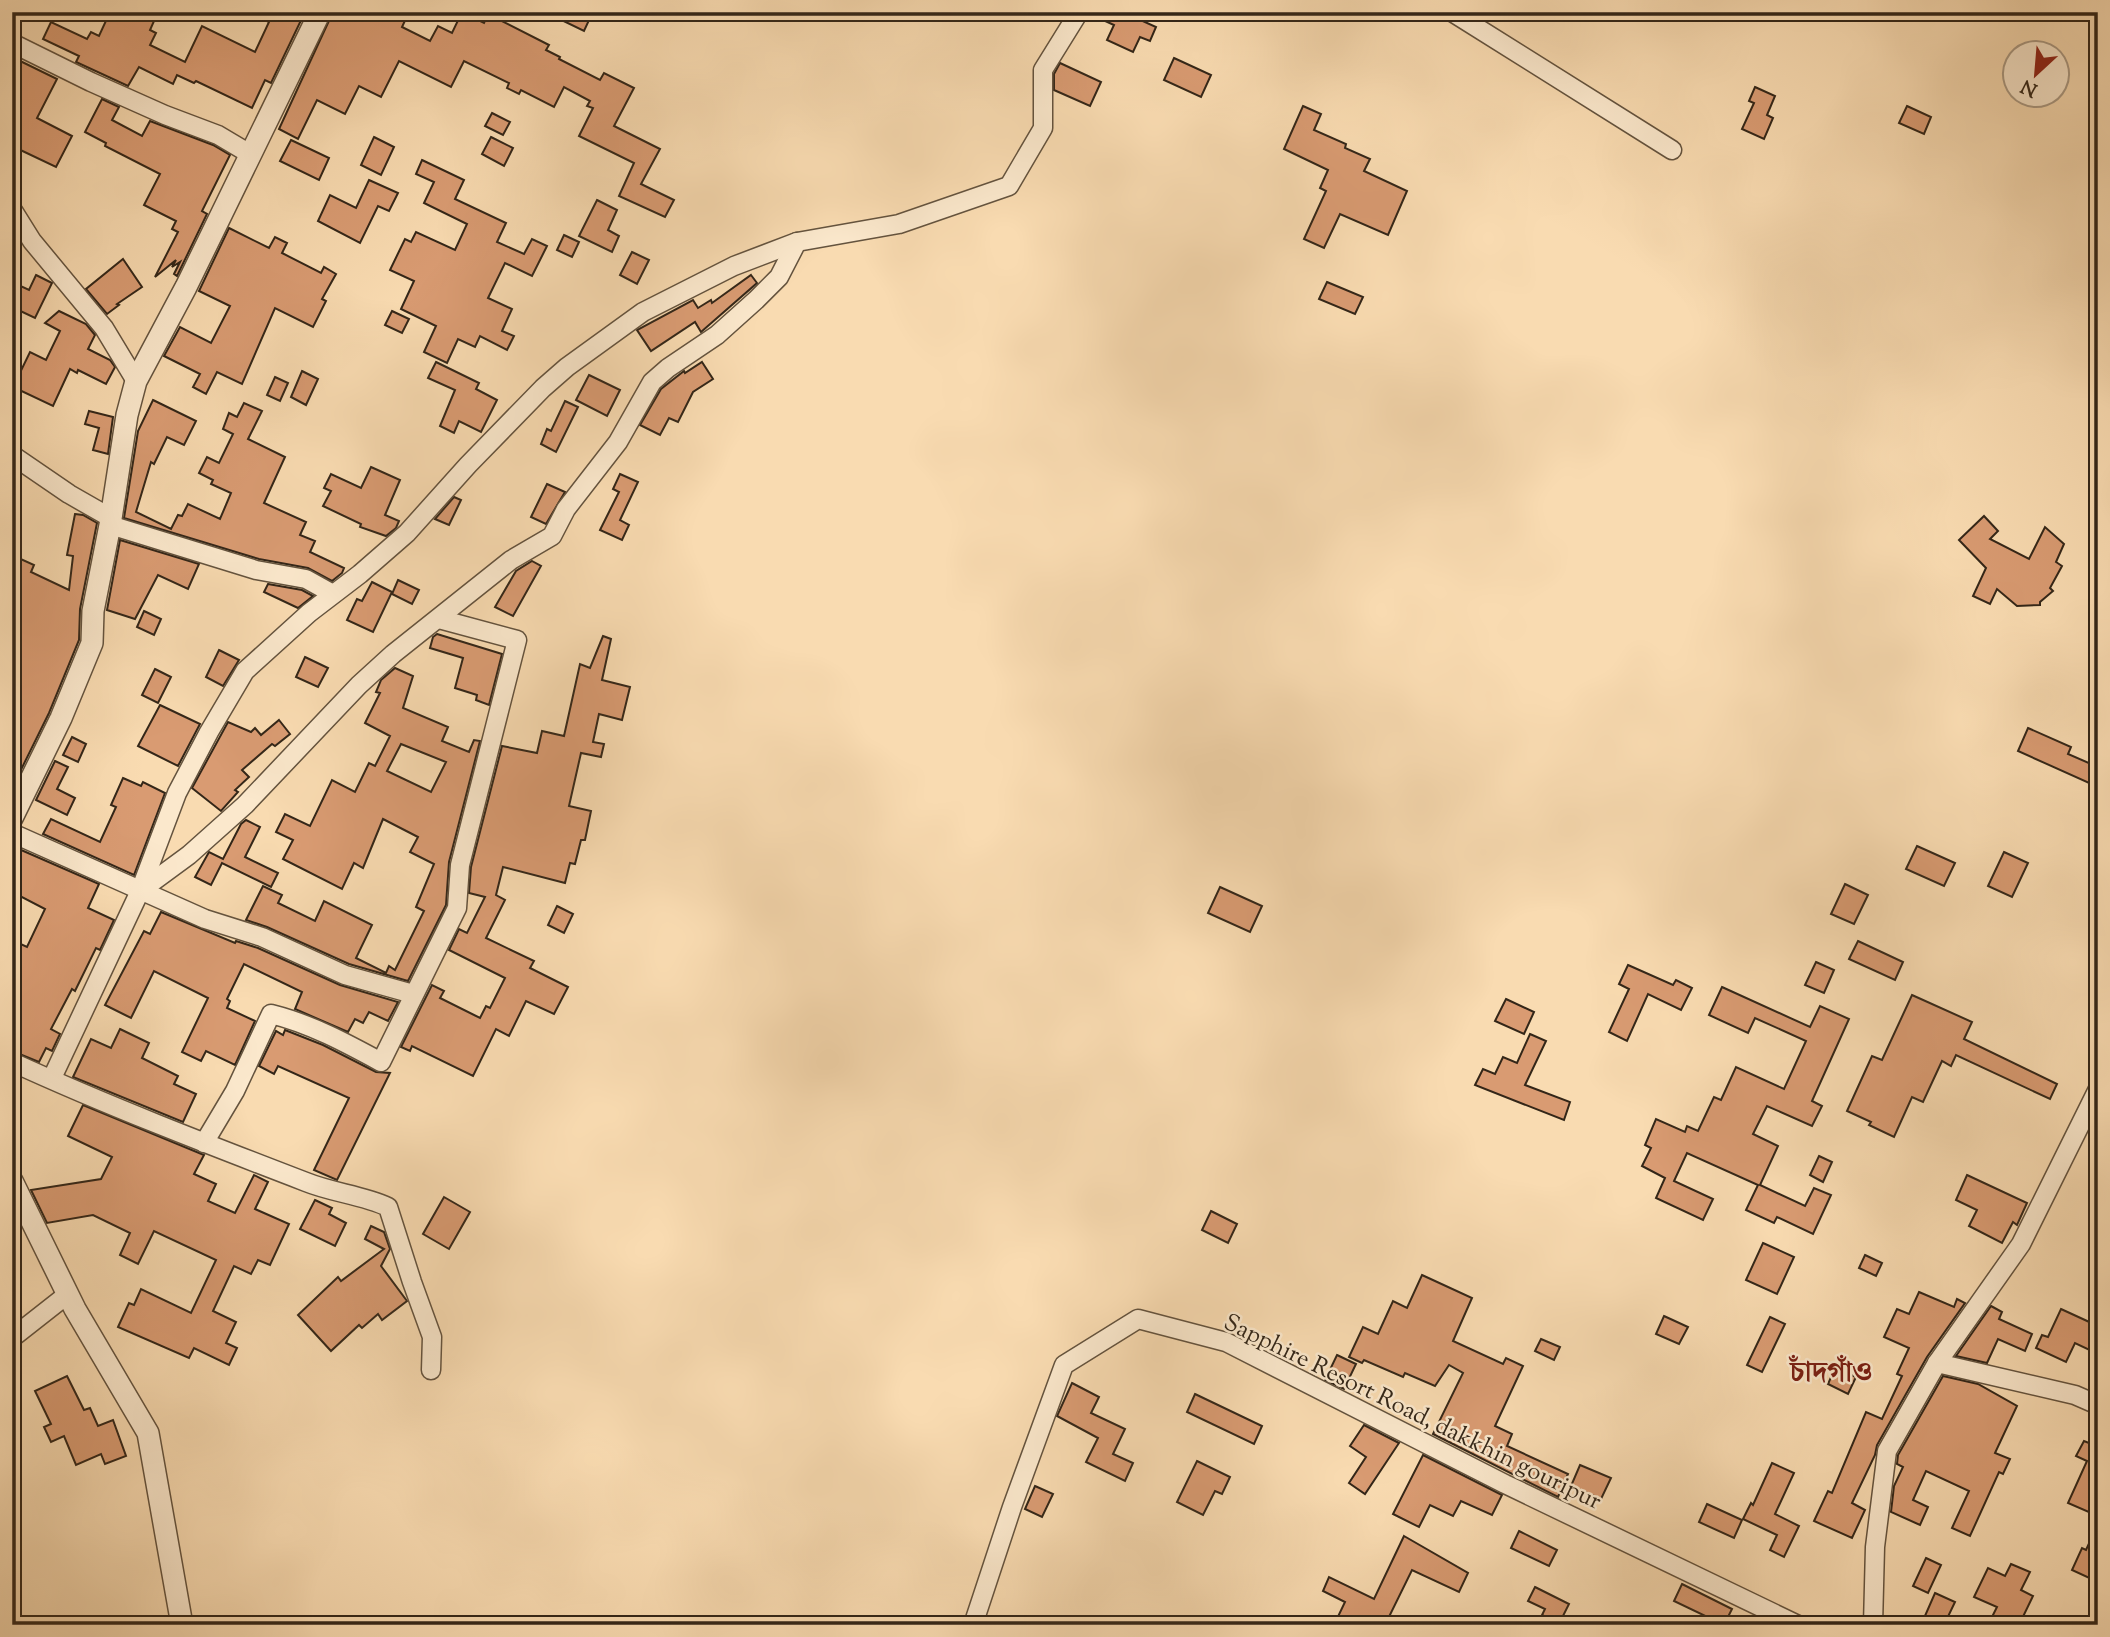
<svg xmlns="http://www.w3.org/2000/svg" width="2110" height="1637" viewBox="0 0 2110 1637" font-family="'Sorts Mill Goudy','Noto Serif Bengali',serif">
  <rect width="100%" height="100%" fill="#f9dbb1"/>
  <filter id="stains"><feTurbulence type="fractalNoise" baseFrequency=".00286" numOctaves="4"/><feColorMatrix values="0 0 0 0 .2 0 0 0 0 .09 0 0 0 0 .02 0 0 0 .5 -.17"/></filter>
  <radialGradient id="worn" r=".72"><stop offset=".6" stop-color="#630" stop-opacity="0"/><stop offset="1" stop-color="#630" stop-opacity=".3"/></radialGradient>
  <g fill="#d99b72" stroke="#332618" stroke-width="2" fill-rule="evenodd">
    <polygon points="110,12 158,12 150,30 156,33 150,45 185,62 202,26 255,52 269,22 249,12 305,12 271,83 265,80 252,108 196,81 194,83 177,75 173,84 139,67 128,86 76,62 79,56 43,39 51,22 87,39 91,32 99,36"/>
    <polygon points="333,12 409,12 402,27 430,41 438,26 452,33 462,12 484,23 488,14 549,45 546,50 560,57 559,59 600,80 604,73 634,88 614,126 660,149 641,184 674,200 665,217 619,196 634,163 579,136 593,108 587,106 590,101 564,87 554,107 521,90 519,94 507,88 509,83 464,61 451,87 399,61 381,97 359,86 345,114 317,100 298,139 279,129"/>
    <polygon points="545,12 578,12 590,18 584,31"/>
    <polygon points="1090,12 1123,12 1156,27 1150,41 1140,37 1133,52 1107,40 1114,25 1090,14"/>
    <polygon points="12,57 57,79 37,118 72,136 56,167 12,146"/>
    <polygon points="1174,58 1211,75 1201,97 1164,80"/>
    <polygon points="1060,63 1101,82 1090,106 1054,90 1054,74"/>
    <polygon points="1755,87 1775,96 1767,115 1773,118 1764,139 1742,129 1754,103 1749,101"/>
    <polygon points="102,99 119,107 112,120 142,136 150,121 213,145 230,155 202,211 207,214 177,276 174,274 180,262 172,267 176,260 155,277 178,232 172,229 176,221 144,205 160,174 105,146 106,143 85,132"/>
    <polygon points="1303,106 1321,114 1314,130 1346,144 1345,148 1370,159 1364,171 1407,191 1388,235 1340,214 1324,248 1304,239 1326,191 1320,188 1328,170 1284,149"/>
    <polygon points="1907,106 1931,117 1924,134 1899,123"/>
    <polygon points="492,113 510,122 503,135 485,126"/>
    <polygon points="374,137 394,147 381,175 361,165"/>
    <polygon points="491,137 513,148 504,166 482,154"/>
    <polygon points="291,140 329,158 319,180 280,161"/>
    <polygon points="422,160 464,180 455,199 506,223 497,242 524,254 532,239 547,246 532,276 505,263 488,298 512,309 502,331 514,336 507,350 480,336 475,347 458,339 447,363 424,352 436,326 401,309 414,281 390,270 405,239 411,242 416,232 455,250 467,224 424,203 434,182 416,174"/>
    <polygon points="369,180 398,193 389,211 378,206 360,243 318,221 330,195 356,208"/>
    <polygon points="597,200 617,210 608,230 619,236 612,252 579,236"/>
    <polygon points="229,228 269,248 275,237 287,243 282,253 321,273 324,267 336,274 322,299 326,301 313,327 275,308 242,384 217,372 206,394 193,387 200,374 164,356 180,327 211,343 230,306 199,291"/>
    <polygon points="564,235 579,242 572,257 557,250"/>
    <polygon points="632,252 649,260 637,284 620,275"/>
    <polygon points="123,259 142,287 117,304 119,305 107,314 86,289"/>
    <polygon points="36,275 52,283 35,318 12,307 12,282 29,290"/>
    <polygon points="751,275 757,283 701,332 695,322 651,351 637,330 693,300 698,308 711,300 712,303"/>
    <polygon points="1327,282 1363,297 1355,314 1319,299"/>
    <polygon points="59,311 86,324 95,335 88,349 110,360 115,367 106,384 78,370 77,373 70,369 53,406 13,387 30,352 46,360 60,331 45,323"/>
    <polygon points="392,311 409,319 402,333 385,325"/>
    <polygon points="436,362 479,383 476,389 497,400 481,432 459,421 454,433 440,426 455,390 428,378"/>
    <polygon points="702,362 713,379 693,392 678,422 669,418 660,435 640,425 661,389 684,371 685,373"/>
    <polygon points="302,371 318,379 306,405 291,397"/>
    <polygon points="589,375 620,390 607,416 576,400"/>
    <polygon points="275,377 288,383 280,401 267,395"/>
    <polygon points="153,400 196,421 184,445 167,437 154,464 151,462 136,512 171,529 178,515 182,516 188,504 220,519 231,493 211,484 213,480 199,473 207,457 219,463 233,434 223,429 229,413 237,417 244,403 262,411 248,439 285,457 264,503 306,522 300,535 315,541 310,552 344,568 342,573 332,581 308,568 259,559 124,518 138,431"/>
    <polygon points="565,401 578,407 556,452 541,444 547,429 551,431"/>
    <polygon points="89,411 113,417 108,454 93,450 99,428 85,424"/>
    <polygon points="371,467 400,480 385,515 399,521 396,528 386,536 360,527 361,524 323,506 331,491 324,488 331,474 361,488"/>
    <polygon points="620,474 638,482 620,520 629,525 622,540 600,530 619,492 613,489"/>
    <polygon points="547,484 565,492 546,524 531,517"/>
    <polygon points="454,497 461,500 449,525 435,519"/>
    <polygon points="75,514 83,515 97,523 80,609 79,640 49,713 12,788 12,555 34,565 31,572 69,590 73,556 67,555"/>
    <polygon points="1984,516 1998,531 1990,539 2029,559 2045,527 2064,544 2056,562 2062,566 2050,588 2053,591 2040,602 2040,605 2017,606 1997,589 1990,604 1973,596 1986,568 1959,540"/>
    <polygon points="120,540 199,564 188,589 158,575 135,619 107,610"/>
    <polygon points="532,561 541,566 513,616 495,607 516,571"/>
    <polygon points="398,580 419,590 412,604 392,594"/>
    <polygon points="372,582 392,592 373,632 347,620 357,599 362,601"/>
    <polygon points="268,584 302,590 313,596 298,608 264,592"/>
    <polygon points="144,611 161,619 154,635 137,627"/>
    <polygon points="437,634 502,654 489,705 476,700 477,695 455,688 463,658 430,648 433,637"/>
    <polygon points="603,636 611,639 602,680 630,687 622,720 599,714 593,742 604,744 601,757 581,753 569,806 591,811 585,840 581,840 575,864 570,863 565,883 503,867 496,895 505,900 486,938 534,961 530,968 568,987 554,1014 526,1001 509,1036 496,1029 473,1076 412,1046 410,1051 401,1047 432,985 444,991 440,998 480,1018 486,1006 490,1008 505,978 449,950 459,929 467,933 485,897 469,893 471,867 502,746 537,753 542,731 564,736 580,664 590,668"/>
    <polygon points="219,650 239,660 223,686 206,677"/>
    <polygon points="305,657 328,668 318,687 296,677"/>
    <path d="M395 668 413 676 403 708 448 727 442 741 469 752 474 740 480 741 449 862 446 905 408 981 349 964 267 927 246 920 263 886 282 895 278 903 315 921 324 901 372 925 356 958 386 973 389 966 395 970 424 911 416 907 434 864 410 852 418 837 383 819 363 868 354 863 342 889 283 859 293 840 276 832 285 814 310 826 332 780 355 792 369 763 375 766 390 736 365 723 380 693 376 692 381 680ZM401 744 446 762 431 792 387 771Z"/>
    <polygon points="155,669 171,677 158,703 142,695"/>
    <polygon points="160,705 200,724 178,766 138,746"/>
    <polygon points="279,720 290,734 275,746 272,744 242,770 249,777 235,790 238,792 221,811 192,788 228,722 251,732 255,728 261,735"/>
    <polygon points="2028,728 2071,747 2068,754 2098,767 2098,787 2018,751"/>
    <polygon points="72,737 86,744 78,762 63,755"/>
    <polygon points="55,761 68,767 57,789 75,798 67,815 36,800"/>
    <polygon points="123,778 141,786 143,782 165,793 134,875 43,834 51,819 100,842 116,807 111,805"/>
    <polygon points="246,820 260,827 245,857 278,873 271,887 222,863 211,885 195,877 209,852 223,859 241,824"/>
    <polygon points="12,846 99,884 88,908 114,920 100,950 96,948 75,991 72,989 51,1029 60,1034 52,1051 46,1048 39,1062 12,1051 12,940 27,947 45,909 12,892"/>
    <polygon points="1917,846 1955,863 1944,886 1906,869"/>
    <polygon points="2004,852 2028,863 2012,897 1988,886"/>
    <polygon points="1845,884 1868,895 1854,924 1831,914"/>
    <polygon points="1220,887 1262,906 1250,932 1208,913"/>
    <polygon points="557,906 573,914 564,933 548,925"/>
    <polygon points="161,912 235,943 236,941 258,948 340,985 398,1002 388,1021 369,1012 363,1023 355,1019 348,1032 295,1009 302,992 244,964 227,999 230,1001 227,1008 255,1021 235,1065 206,1051 201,1061 182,1052 208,998 154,971 131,1018 105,1005 144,931 150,934"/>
    <polygon points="1858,941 1903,962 1895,980 1849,959"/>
    <polygon points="1816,962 1834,970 1824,993 1805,985"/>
    <polygon points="1628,965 1673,985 1676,980 1692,988 1681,1010 1648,994 1627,1041 1609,1032 1629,989 1619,984"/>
    <polygon points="1722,987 1810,1027 1820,1006 1849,1019 1812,1101 1822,1106 1812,1126 1767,1106 1753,1134 1778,1146 1760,1185 1805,1206 1814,1188 1831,1195 1813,1234 1777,1217 1774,1223 1746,1210 1758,1185 1687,1153 1674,1181 1713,1199 1703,1220 1656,1198 1665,1178 1642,1166 1651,1148 1645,1145 1656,1119 1685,1132 1687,1126 1698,1131 1714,1097 1721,1100 1736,1067 1784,1089 1806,1041 1755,1018 1748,1033 1709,1015"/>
    <polygon points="1912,995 1972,1022 1964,1039 2057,1084 2050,1099 1956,1055 1951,1066 1942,1061 1923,1102 1912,1097 1894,1137 1869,1125 1871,1122 1847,1111 1872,1056 1882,1060"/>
    <polygon points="1506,999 1534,1012 1524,1034 1495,1021"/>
    <polygon points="120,1029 149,1043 142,1058 178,1076 174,1084 196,1094 183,1122 73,1077 91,1039 111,1048"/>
    <polygon points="285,1030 323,1045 376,1072 390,1073 337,1180 314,1170 349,1098 278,1066 274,1074 259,1066 276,1031 283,1035"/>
    <polygon points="1530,1034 1546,1041 1525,1085 1570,1102 1564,1120 1475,1085 1483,1069 1495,1074 1503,1057 1517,1063"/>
    <polygon points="83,1105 204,1155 194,1174 216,1184 208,1201 235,1213 254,1175 268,1182 255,1209 289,1224 270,1265 258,1260 251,1274 234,1266 213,1311 236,1322 226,1343 237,1348 229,1365 194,1348 189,1358 118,1327 129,1303 134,1305 141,1289 191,1313 216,1260 154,1231 138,1264 120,1255 130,1233 93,1215 47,1223 31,1190 101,1179 112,1157 68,1136"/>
    <polygon points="1819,1156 1832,1162 1823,1182 1810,1175"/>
    <polygon points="1967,1175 2027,1203 2017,1225 2013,1222 2002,1243 1969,1226 1977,1210 1956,1200"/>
    <polygon points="444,1197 470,1212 449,1249 423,1234"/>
    <polygon points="315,1200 332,1208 329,1214 346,1223 335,1246 300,1229"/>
    <polygon points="1211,1211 1237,1224 1228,1243 1202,1230"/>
    <polygon points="371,1226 384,1232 390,1249 381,1266 407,1301 382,1320 378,1314 362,1328 359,1325 331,1351 298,1315 338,1277 341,1281 384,1249 365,1239"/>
    <polygon points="1763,1243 1794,1257 1777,1294 1746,1280"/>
    <polygon points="1865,1255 1882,1263 1876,1276 1859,1268"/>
    <polygon points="1422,1275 1472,1298 1453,1341 1503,1364 1506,1358 1523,1366 1495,1426 1512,1434 1507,1446 1568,1474 1558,1497 1433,1434 1463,1373 1449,1365 1435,1386 1405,1373 1403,1377 1364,1360 1362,1363 1349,1357 1363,1327 1378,1334 1393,1301 1407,1308"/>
    <polygon points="1919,1292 1954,1307 1957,1299 1965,1303 1927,1357 1877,1445 1875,1455 1852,1503 1865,1510 1852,1538 1814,1521 1828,1491 1832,1493 1866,1412 1882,1419 1902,1376 1897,1374 1909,1348 1884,1337 1897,1309 1909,1314"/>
    <polygon points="1991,1306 2002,1312 1999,1319 2032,1334 2025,1351 1998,1339 1987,1363 1956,1356"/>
    <polygon points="2061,1309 2098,1326 2098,1354 2075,1343 2066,1362 2036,1348 2042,1335 2048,1337"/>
    <polygon points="1664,1316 1688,1327 1679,1344 1656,1334"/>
    <polygon points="1770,1317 1785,1324 1762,1372 1747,1365"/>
    <polygon points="1541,1339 1560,1347 1554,1360 1535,1351"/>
    <polygon points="1337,1355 1356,1364 1344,1389 1325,1380"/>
    <polygon points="1835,1368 1856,1377 1848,1394 1828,1384"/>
    <polygon points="67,1376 84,1410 90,1408 98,1426 113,1420 126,1456 105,1464 101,1454 76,1465 64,1436 51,1442 44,1427 51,1424 35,1391"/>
    <polygon points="1943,1376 1978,1384 2017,1406 1995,1453 2010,1459 2003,1474 1999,1472 1970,1536 1952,1528 1969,1491 1926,1471 1913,1500 1928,1507 1920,1525 1891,1512 1894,1486 1903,1467 1897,1464 1898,1455"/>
    <polygon points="1072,1383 1099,1397 1091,1413 1125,1429 1113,1454 1133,1463 1125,1481 1086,1462 1098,1438 1057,1416"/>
    <polygon points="1195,1394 1262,1426 1254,1444 1187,1412"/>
    <polygon points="1364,1425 1399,1443 1365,1494 1349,1483 1366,1457 1350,1446"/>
    <polygon points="2098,1437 2098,1516 2068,1503 2087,1461 2076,1456 2084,1441 2094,1445"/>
    <polygon points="1423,1455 1502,1495 1492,1515 1461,1501 1453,1516 1430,1505 1419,1527 1393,1514"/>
    <polygon points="1197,1461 1230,1477 1222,1494 1215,1491 1203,1515 1177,1502"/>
    <polygon points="1772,1463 1794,1473 1775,1514 1799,1526 1784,1557 1770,1550 1777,1535 1743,1519 1751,1503 1753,1505"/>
    <polygon points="1580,1465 1611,1478 1601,1499 1571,1486"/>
    <polygon points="1035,1486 1053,1494 1042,1517 1025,1509"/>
    <polygon points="1707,1504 1742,1520 1734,1538 1699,1522"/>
    <polygon points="2098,1524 2098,1582 2072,1570 2082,1548 2086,1550"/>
    <polygon points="1519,1531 1557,1550 1549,1566 1511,1548"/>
    <polygon points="1404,1536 1468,1573 1459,1592 1412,1570 1385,1625 1334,1625 1345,1602 1323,1591 1329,1577 1374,1599"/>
    <polygon points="1926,1558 1941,1565 1928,1593 1913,1586"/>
    <polygon points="2011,1564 2030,1572 2021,1590 2033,1596 2019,1625 1988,1625 1997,1607 1974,1597 1988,1568 2005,1576"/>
    <polygon points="1682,1584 1732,1609 1724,1625 1674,1601"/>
    <polygon points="1535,1587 1569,1604 1559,1624 1542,1615 1545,1609 1528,1601"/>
    <polygon points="1935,1593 1955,1602 1944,1625 1921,1625"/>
  </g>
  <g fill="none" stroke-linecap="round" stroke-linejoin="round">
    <defs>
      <g id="minor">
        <polyline points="1452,12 1672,150"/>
        <polyline points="12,43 91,82 165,115 218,135 250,154"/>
        <polyline points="12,209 32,241 104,328 136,381"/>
        <polyline points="12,455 69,494 111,518"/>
        <polyline points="110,525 256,570 306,579 333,594"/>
        <polyline points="12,833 205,919 262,937 345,975 413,994"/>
        <polyline points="140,891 189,855 245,805 359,685 393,654 511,560 552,536 566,509 618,442 652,382 668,368 717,335 756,300 779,277 797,242 899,224 1009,186 1043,128 1043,70 1079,12"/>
        <path d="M12 1062C108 1106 207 1144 306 1182 333 1193 363 1195 388 1207L412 1282 432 1337 431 1370"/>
        <polyline points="52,1078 140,891 177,793 209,732 245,671 309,613 360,574 407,533 468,465 543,388 567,367 643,312 734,266 797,242"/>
        <path d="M204 1143 235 1091 271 1014C311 1024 346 1043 381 1062L457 908 460 865 517 640 439 619"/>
        <polyline points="12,1338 68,1294"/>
        <polyline points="1937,1363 2075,1395 2098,1405"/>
        <polyline points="973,1625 1012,1507 1064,1365 1138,1319 1226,1342 1505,1484 1798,1625"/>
        <polyline points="1873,1625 1875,1547 1887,1451 1937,1363 2021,1244 2098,1089"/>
      </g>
      <g id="tertiary">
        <polyline points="12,818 61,718 92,643 93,611 110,525 127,415 136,381 186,287 320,12"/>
        <polyline points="12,1181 75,1309 148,1433 182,1625"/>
      </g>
    </defs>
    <use href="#minor" stroke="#64533e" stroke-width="21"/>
    <use href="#tertiary" stroke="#64533e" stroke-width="24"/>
    <use href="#minor" stroke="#fbe8cc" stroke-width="18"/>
    <use href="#tertiary" stroke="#fbe8cc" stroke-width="21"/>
  </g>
  <g text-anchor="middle" stroke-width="5" stroke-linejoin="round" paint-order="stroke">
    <g font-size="24" fill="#332618" stroke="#fbe8cc">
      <text transform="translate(1413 1411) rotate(26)" y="8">Sapphire Resort Road, dakkhin gouripur</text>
    </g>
    <g font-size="28" font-weight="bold" fill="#7a1f14" stroke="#fbe8cc">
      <text x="1831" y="1381">চাঁদগাঁও</text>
    </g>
  </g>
  <rect width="2110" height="1637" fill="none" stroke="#f9dbb1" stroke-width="42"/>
  <rect x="14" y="14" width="2082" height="1609" fill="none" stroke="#332618" stroke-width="3.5"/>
  <rect x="21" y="21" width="2068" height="1595" fill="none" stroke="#332618" stroke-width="2"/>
  <g transform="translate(2036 74) rotate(206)"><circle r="33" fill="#fbe8cc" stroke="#ab9a84" stroke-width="2"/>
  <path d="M0-5L12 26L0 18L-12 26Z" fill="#8f2418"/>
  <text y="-10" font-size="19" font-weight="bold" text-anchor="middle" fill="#332618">N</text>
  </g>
  <rect width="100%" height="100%" filter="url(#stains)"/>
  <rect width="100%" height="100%" fill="url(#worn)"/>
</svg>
